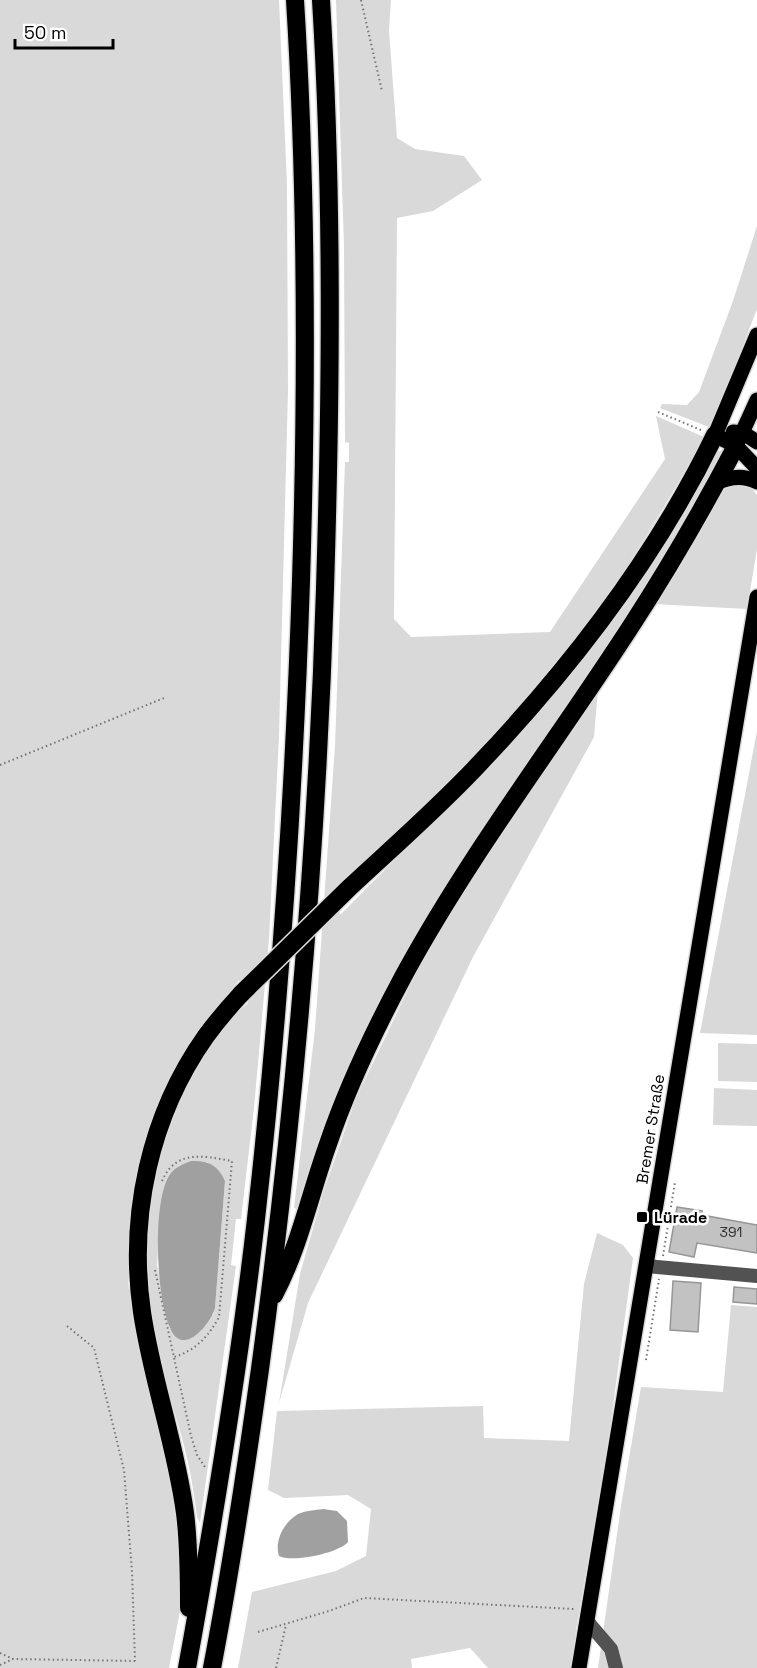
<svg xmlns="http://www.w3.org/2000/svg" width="757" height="1668" viewBox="0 0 757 1668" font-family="'Space Grotesk',sans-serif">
  <rect width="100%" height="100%" fill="#fff"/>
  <g fill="#d9d9d9" fill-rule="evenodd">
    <path d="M0 0H279L287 185 288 390 279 736 269 939 254 1108 241 1219H236L231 1265 236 1266 200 1523 197 1517C195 1502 193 1487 190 1472 182 1430 166 1390 157 1349 139 1265 143 1192 176 1112 192 1071 214 1032 248 1003L239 980 194 1037 170 1080 151 1128 140 1163 130 1218 128 1284 140 1353 163 1429 179 1507 181 1606 169 1668H0ZM191 1161 207 1162 225 1181 215 1308 213 1315 170 1329 157 1265 161 1207Z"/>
    <path d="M336 0H391L389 31 397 138 415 149 464 156 482 180 433 211 397 218 394 619 411 637 550 632 665 459 656 416 704 437C667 503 629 568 583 629 513 725 425 805 339 886L340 915 471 783 712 454 722 450 723 453 715 471 625 621 449 884 299 1210 294 1208 315 1029 335 746 345 462H349V443L345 442 344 246Z"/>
    <polygon points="757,226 757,309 730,379 709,427 660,408 662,404 687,405 699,392 733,301"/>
    <polygon points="736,485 744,485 751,488 757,495 757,549 747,609 654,604 719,495 727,487"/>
    <polygon points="598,689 594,737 473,957 308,1303 279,1403 300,1274 324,1190 356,1098 430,944"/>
    <polygon points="757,731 757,1035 700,1033"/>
    <polygon points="718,1043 757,1044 757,1082 718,1081"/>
    <polygon points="714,1088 757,1090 757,1126 713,1125"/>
    <polygon points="597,1233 623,1245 633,1258 607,1450 576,1630 573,1668 488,1668 470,1648 411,1659 412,1668 238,1668 252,1592 336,1571 366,1556 371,1509 348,1495 284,1498 268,1490 277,1411 483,1406 484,1438 569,1441 584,1284"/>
    <polygon points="731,1305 757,1307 757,1668 598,1668 621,1506 641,1387 723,1392"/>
  </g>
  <g fill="#a0a0a0">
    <path d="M191 1161C208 1160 218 1165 225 1181L215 1308C211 1323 184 1357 171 1330 156 1301 152 1204 169 1176 173 1168 183 1164 191 1161Z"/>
    <path d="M323 1509 337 1511 347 1521 348 1542C339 1553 292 1563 279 1556 274 1541 284 1522 298 1514 305 1511 315 1510 323 1509Z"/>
  </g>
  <g fill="#c2c2c2" stroke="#969696" stroke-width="1.5">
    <polygon points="677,1207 702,1211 702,1215 757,1225 757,1253 697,1243 694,1257 669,1252"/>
    <polygon points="673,1281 701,1283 698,1332 670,1330"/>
    <polygon points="734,1287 757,1289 757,1304 733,1302"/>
  </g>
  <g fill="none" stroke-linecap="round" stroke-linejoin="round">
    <defs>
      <g id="major">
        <polyline points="733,432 743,433 757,442"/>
        <polyline points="715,435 757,335"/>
        <polyline points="715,435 736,446 757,468"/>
        <polyline points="736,446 757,400"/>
        <path d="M716 483C729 477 744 475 757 482"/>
        <polyline points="579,1668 757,597"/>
      </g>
      <g id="highway">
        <path d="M349 888C393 847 439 807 480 763 573 665 656 557 715 435"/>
        <path d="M274 1295C299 1248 310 1194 328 1144 348 1085 375 1029 404 975 471 852 557 741 633 623 670 566 704 507 736 446"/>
        <path d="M189 1608C189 1576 189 1544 185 1513 176 1445 152 1380 142 1312 128 1216 150 1115 206 1036 217 1021 229 1007 241 994"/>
        <path d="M187 1668C214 1519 239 1369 256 1219 280 1007 294 794 301 581 307 387 307 193 295 0"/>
        <path d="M212 1668C231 1569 246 1469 260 1369 295 1110 317 850 325 589 331 393 333 196 321 0"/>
      </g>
    </defs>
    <use href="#major" stroke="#dbdbdb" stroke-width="18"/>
    <use href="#highway" stroke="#dbdbdb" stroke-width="21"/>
    <g stroke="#747474" stroke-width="2" stroke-dasharray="1.5 3" stroke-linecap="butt">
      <polyline points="361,0 382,91"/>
      <polyline points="658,412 701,430"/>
      <polyline points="0,765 164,698"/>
      <path d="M162 1181C176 1149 204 1156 232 1161L219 1317C209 1336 195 1351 174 1357"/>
      <polyline points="663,1256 675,1182"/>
      <polyline points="155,1270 191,1436 197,1455 205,1467"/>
      <polyline points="67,1326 94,1348 124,1470 132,1572 135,1661"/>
      <polyline points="646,1360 659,1279"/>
      <polyline points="258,1632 329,1611 364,1598 574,1609"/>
      <polyline points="0,1653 13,1659"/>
      <polyline points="0,1665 13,1659 137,1661"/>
      <polyline points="276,1668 286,1625"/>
    </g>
    <g stroke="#525252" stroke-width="14">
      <polyline points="646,1266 757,1276"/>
      <polyline points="587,1621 611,1649 616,1668"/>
    </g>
    <use href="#major" stroke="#000" stroke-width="15"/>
    <use href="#highway" stroke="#000" stroke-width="18"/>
    <defs>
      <polyline id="highway-bridge" points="241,994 349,888"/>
    </defs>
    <use href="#highway-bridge" stroke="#dbdbdb" stroke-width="21" stroke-linecap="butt"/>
    <use href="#highway-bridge" stroke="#000" stroke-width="18"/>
  </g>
  <rect fill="#000" stroke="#fff" stroke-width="2" x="636" y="1211" width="12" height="12" rx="3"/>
  <g text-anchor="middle" stroke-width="5" stroke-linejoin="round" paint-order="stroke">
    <g font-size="14" fill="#303030">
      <text x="731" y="1237">391</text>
    </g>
    <g font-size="16" fill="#000" stroke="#fff">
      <text transform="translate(650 1129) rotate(-81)" y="6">Bremer Straße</text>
    </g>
    <g font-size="16" font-weight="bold" fill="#000" stroke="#fff" text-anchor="start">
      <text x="654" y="1223">Lürade</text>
    </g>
  </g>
  <path d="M15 39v9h98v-9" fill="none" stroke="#000000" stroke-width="3"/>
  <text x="24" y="39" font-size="18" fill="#000000" stroke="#ffffff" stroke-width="4.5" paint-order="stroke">50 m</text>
</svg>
